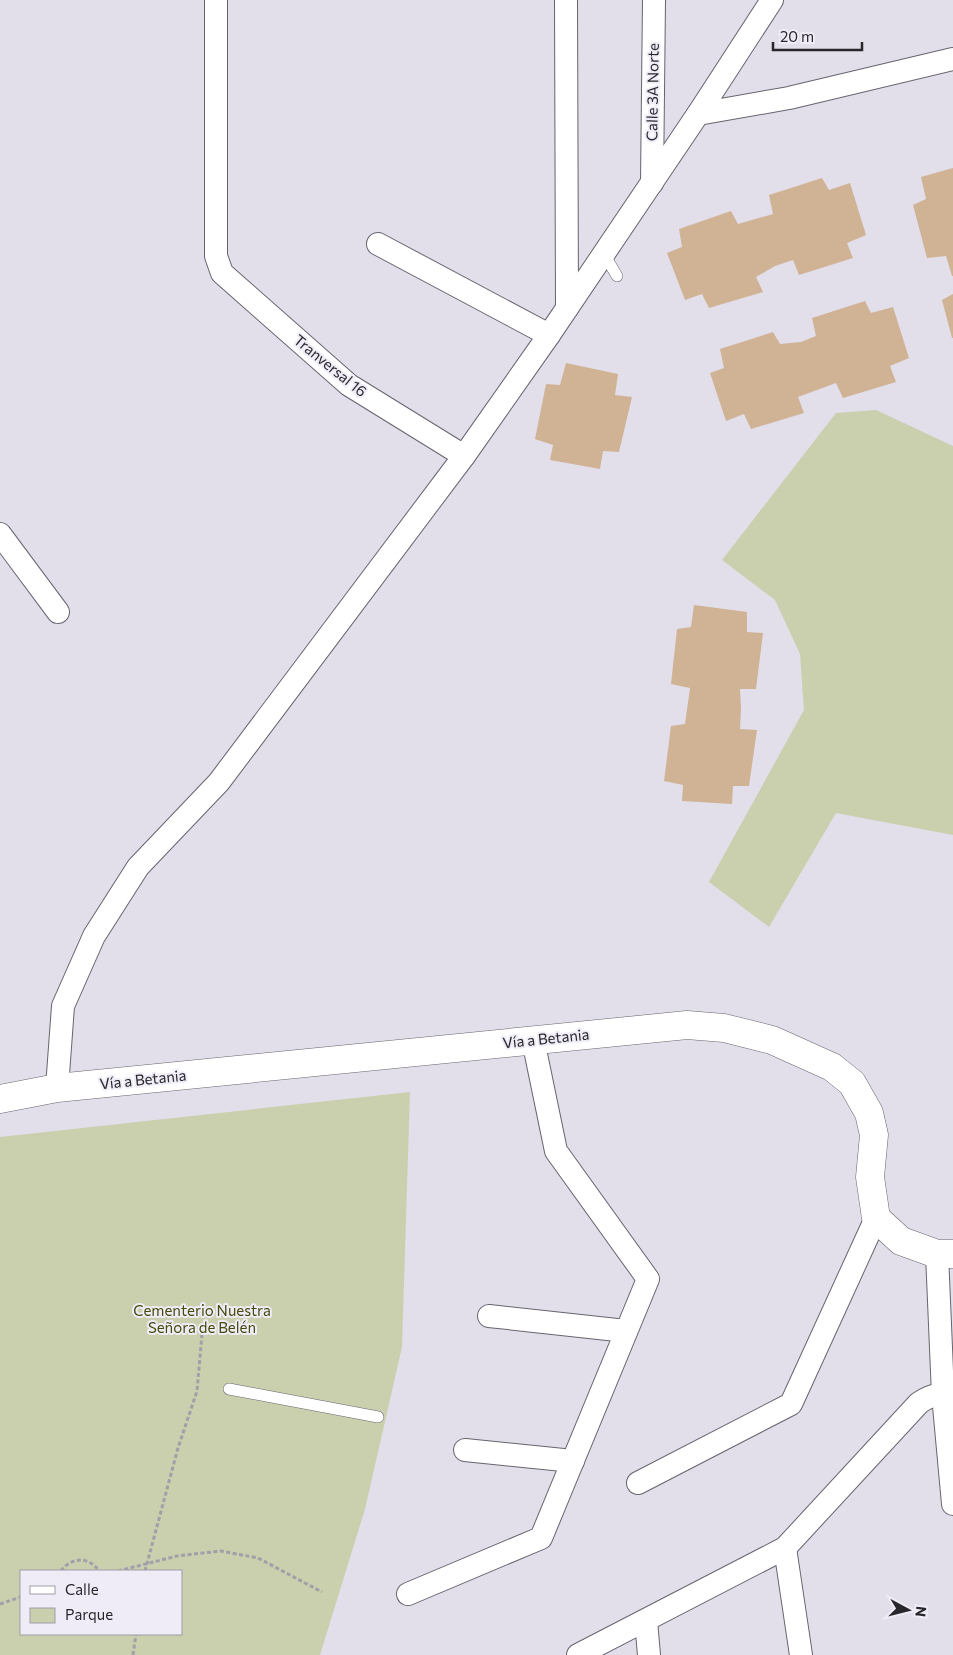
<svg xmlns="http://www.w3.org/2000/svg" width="953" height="1655" viewBox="0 0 953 1655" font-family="Commissioner,sans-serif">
  <rect width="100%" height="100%" fill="#e2dfea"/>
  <g fill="#cacfae" fill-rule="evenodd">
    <polygon points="876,410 953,446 953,835 836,813 769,927 709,882 804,710 800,654 775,600 722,560 836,413"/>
    <path d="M410 1092 402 1347 365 1509 320 1655H0V1137ZM21 1571H181V1634H21Z"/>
  </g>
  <g fill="#d0b295">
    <polygon points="953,168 953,276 952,276 946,256 927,258 913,205 926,199 921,177"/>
    <polygon points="822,178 829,190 850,183 866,235 847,243 853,258 799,275 793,260 775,266 756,277 763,292 709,308 702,294 685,300 667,253 682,247 679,229 731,211 738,224 773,214 769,195"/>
    <polygon points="953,294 953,338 952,338 942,300"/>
    <polygon points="865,301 871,313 893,307 909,358 890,366 896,382 843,398 836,383 798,397 804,413 751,429 744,414 726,421 710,373 724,368 720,349 773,332 780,344 801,342 816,336 812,318"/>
    <polygon points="566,363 618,374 615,395 632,397 619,452 603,451 600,469 550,460 553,445 535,439 546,384 560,385"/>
    <polygon points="694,605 747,612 747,632 763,633 756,689 740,689 741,709 740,729 757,730 749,786 733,786 732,804 682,801 683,785 664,781 671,726 685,724 690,688 671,684 677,629 691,627"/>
  </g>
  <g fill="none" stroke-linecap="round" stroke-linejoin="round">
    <defs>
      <g id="lane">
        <polyline points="604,254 617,276"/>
        <polyline points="229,1389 378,1417"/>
      </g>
      <g id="street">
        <polyline points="216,0 216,256 222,273 349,385 464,456"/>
        <polyline points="566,0 567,308"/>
        <polyline points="772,0 698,114 789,98 953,59"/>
        <polyline points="652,183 654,0"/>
        <polyline points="378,244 549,335"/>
        <polyline points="0,534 58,612"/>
        <polyline points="57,1088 63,1006 94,936 138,867 219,782 464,456 549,335 698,114"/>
        <polyline points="937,1254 943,1395 953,1504"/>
        <polyline points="489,1316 626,1331"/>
        <polyline points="465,1450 573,1461"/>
        <polyline points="638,1483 791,1404 876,1218"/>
        <polyline points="785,1548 801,1655"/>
        <polyline points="408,1594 541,1538 648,1279 556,1151 533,1040"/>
        <polyline points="646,1621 649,1655"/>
        <path d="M578 1655 785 1548 919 1403C932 1394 939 1393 953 1401"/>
      </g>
      <polyline id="secondary" points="0,1099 57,1088 687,1025 724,1028 772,1040 832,1067 852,1083 869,1113 874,1135 870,1177 876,1218 901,1241 937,1254 953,1254"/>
    </defs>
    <use href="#lane" stroke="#67646e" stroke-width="12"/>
    <use href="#street" stroke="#67646e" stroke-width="24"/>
    <use href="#secondary" stroke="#67646e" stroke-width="29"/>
    <g stroke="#a29fa8" stroke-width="3" stroke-dasharray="4 2.5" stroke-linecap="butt">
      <path d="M61 1571C71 1557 89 1556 99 1571"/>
      <polyline points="118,1571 177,1556 221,1551 258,1558 322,1592"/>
      <polyline points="145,1571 178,1448 197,1391 202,1334"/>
      <polyline points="0,1604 21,1597"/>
      <polyline points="133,1655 136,1634"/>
    </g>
    <use href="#lane" stroke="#fff" stroke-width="11"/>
    <use href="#street" stroke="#fff" stroke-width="22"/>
    <use href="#secondary" stroke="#fff" stroke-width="28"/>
  </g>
  <g text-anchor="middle" stroke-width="4" stroke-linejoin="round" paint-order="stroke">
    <g font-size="15" fill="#28272b" stroke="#efecf7">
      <text transform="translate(653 92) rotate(-89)" y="5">Calle 3A Norte</text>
      <text transform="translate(330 366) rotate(39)" y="5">Tranversal 16</text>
      <text transform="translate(546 1039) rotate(-6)" y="5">Vía a Betania</text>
      <text transform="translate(143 1080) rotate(-6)" y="5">Vía a Betania</text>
    </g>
    <g font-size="15" fill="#454b0b" stroke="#efecf7">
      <text x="202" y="1316">Cementerio Nuestra<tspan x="202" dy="17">Señora de Belén</tspan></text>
    </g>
  </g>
  <rect x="20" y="1570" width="162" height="65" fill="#efecf7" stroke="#9f9da5"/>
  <rect x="30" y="1586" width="25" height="8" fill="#ffffff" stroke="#9f9da5"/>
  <text x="65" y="1595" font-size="15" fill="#28272b">Calle</text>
  <rect x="30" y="1608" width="25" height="15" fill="#cacfae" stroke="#9f9da5"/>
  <text x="65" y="1620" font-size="15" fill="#28272b">Parque</text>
  <g transform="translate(908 1610) rotate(97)" stroke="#efecf7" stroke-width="4" paint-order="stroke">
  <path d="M0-4L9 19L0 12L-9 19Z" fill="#28272b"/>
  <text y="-8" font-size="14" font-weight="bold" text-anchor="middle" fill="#28272b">N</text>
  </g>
  <path d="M773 42v8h89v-8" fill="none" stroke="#28272b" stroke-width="2.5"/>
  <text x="780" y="42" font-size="15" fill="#28272b" stroke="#efecf7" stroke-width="4" paint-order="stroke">20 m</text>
</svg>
